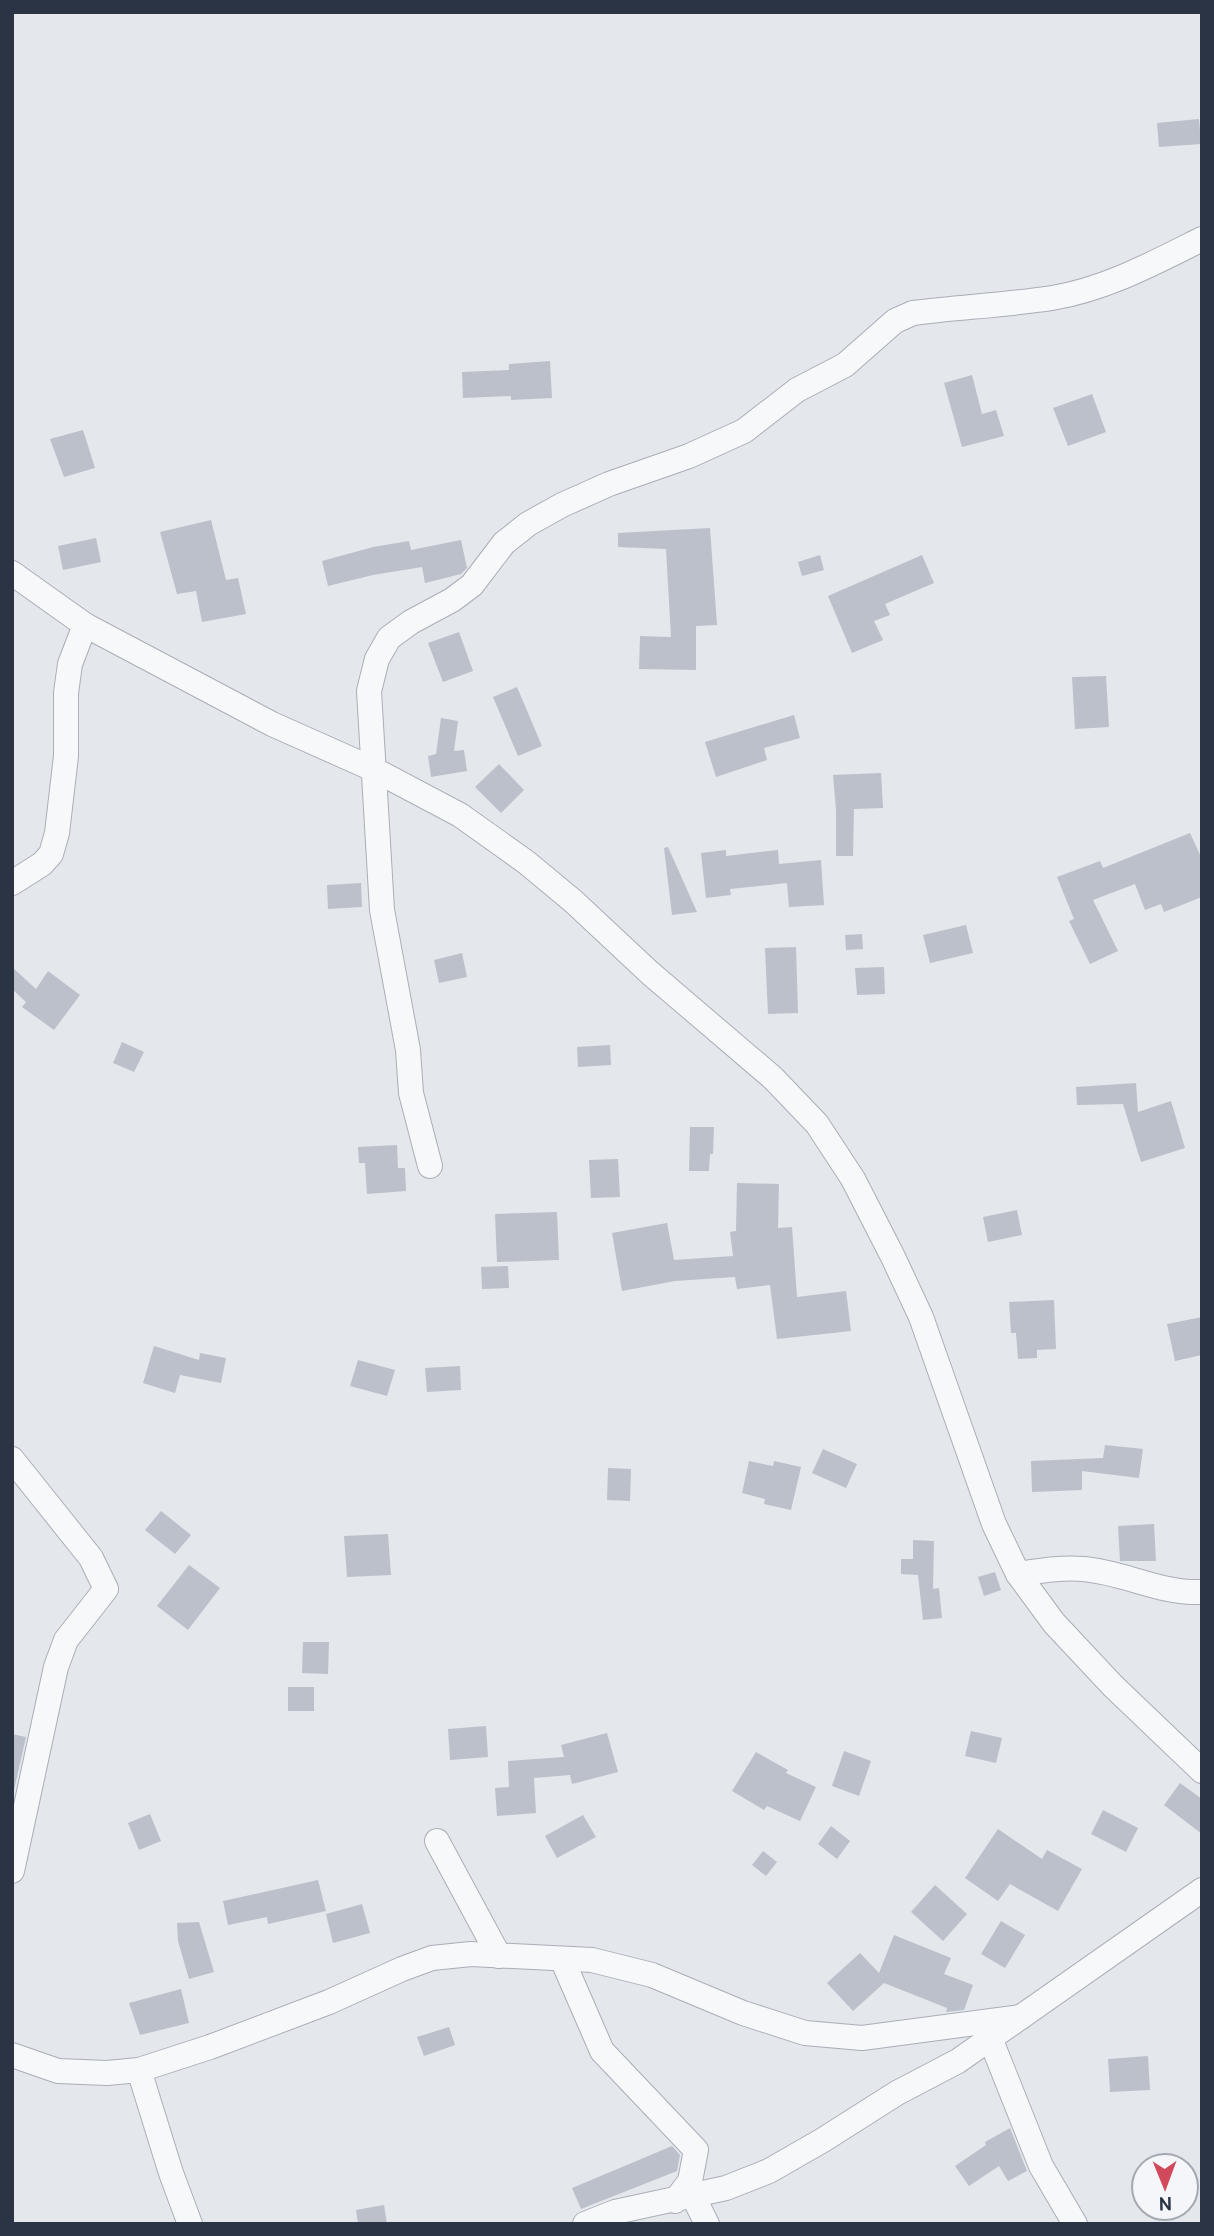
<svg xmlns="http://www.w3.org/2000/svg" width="1214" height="2236" viewBox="0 0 1214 2236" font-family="Cabin,sans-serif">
  <rect width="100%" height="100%" fill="#e4e7ec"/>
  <g fill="#bbc0ca">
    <polygon points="1199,119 1201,144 1159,147 1157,123"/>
    <polygon points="550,361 552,398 511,400 511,396 463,398 462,372 509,370 509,364"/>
    <polygon points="972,375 982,414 996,410 1004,436 962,447 944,383"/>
    <polygon points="1092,394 1106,432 1068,446 1053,408"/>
    <polygon points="83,430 95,468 64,477 50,439"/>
    <polygon points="211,520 226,580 238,578 246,614 202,622 196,591 177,594 160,532"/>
    <polygon points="710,528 717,625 696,626 696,670 639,669 640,636 671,637 666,549 618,547 618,533"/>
    <polygon points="96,538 101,562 63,570 58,546"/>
    <polygon points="461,540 467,568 461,574 425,583 422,567 373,575 328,586 322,561 373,547 409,541 411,550"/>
    <polygon points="820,555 824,570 802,576 798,562"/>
    <polygon points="922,555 934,583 885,604 890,615 874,621 883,640 852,653 828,596"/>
    <polygon points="459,632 473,671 443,682 428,643"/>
    <polygon points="1106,676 1109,727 1075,729 1072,677"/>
    <polygon points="517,687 542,746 518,756 493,697"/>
    <polygon points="794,715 800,738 764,748 767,760 716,777 705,742"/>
    <polygon points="441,718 458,721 454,751 464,750 467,771 431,777 428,756 436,754"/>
    <polygon points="499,764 524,790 501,813 475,787"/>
    <polygon points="881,773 883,808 854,809 853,856 836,856 836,810 833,775"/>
    <polygon points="1190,833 1202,859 1202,897 1164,912 1161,904 1145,910 1135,884 1093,900 1118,951 1090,964 1069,921 1074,919 1057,877 1100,861 1103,868"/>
    <polygon points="668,847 697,912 672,915 664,848"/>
    <polygon points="726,850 726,856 778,850 779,864 821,860 824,905 789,907 787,883 730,889 731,895 706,898 701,853"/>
    <polygon points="361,883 362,907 328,909 327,885"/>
    <polygon points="966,925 973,953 930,963 923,935"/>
    <polygon points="862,934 863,949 846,950 845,935"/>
    <polygon points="796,947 798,1013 768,1014 765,948"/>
    <polygon points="462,953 467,977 439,983 434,960"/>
    <polygon points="12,967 36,989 48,971 80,995 54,1030 22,1007 26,1002 12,989"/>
    <polygon points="884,967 885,994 857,995 855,968"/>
    <polygon points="122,1042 144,1052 134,1072 113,1063"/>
    <polygon points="610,1045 611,1065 578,1067 577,1047"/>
    <polygon points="1136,1083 1138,1112 1171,1101 1185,1148 1141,1162 1123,1104 1077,1105 1076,1087"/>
    <polygon points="690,1127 714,1127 713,1154 710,1154 709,1171 689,1171"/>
    <polygon points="397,1145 398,1168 405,1168 406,1191 367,1194 365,1163 359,1163 358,1147"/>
    <polygon points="618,1159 620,1197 591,1198 589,1160"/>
    <polygon points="737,1183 779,1184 778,1228 792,1227 797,1297 846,1291 851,1331 777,1339 770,1285 737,1289 735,1277 675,1281 622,1291 612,1233 667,1223 674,1260 733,1256 730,1232 736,1231"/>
    <polygon points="1017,1210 1022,1235 988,1242 983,1217"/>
    <polygon points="557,1212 559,1260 497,1262 495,1214"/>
    <polygon points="508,1266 509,1288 482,1289 481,1267"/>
    <polygon points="1054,1300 1056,1349 1037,1350 1037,1358 1018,1359 1016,1333 1011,1333 1009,1302"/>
    <polygon points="1202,1317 1202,1355 1175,1361 1167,1324"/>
    <polygon points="154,1346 199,1360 200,1353 226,1358 221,1383 180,1375 175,1393 143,1383"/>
    <polygon points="358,1360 395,1370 387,1396 350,1386"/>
    <polygon points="460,1366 461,1390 427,1392 425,1368"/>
    <polygon points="1105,1445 1143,1449 1139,1478 1082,1471 1082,1490 1032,1492 1031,1461 1103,1458"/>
    <polygon points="823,1449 857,1464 846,1488 812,1473"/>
    <polygon points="749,1461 773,1466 774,1461 801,1467 791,1510 764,1504 765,1499 742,1493"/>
    <polygon points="608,1468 631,1469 630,1501 607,1500"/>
    <polygon points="161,1511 191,1535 175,1554 145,1530"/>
    <polygon points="1154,1524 1156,1561 1120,1561 1118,1526"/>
    <polygon points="388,1534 391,1575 347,1577 344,1536"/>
    <polygon points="913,1540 934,1541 933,1589 939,1588 942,1618 923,1620 918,1575 901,1574 901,1559 913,1559"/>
    <polygon points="189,1565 220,1588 188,1630 157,1606"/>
    <polygon points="995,1572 1001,1590 984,1596 978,1577"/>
    <polygon points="303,1642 329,1642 328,1674 302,1673"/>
    <rect x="288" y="1687" width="26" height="24"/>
    <polygon points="486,1726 488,1757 450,1760 448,1729"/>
    <polygon points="971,1731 1002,1738 996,1763 965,1756"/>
    <polygon points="607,1733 618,1772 572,1784 570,1775 534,1778 536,1813 497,1816 495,1788 509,1787 508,1761 564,1757 561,1745"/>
    <polygon points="12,1734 26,1737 12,1799"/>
    <polygon points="844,1751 871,1761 859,1796 832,1786"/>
    <polygon points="756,1752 788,1770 786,1773 816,1787 800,1821 767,1806 764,1810 732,1791"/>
    <polygon points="1180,1783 1202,1799 1202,1834 1164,1805"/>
    <polygon points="1103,1810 1138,1828 1126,1852 1091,1834"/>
    <polygon points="150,1814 161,1841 139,1850 128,1823"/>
    <polygon points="583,1815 596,1837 557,1858 545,1836"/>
    <polygon points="831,1826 850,1841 837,1859 818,1844"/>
    <polygon points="998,1829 1042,1859 1047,1850 1082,1869 1058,1911 1010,1884 998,1901 965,1878"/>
    <polygon points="763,1851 777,1862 766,1876 752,1865"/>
    <polygon points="318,1880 326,1911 268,1924 267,1917 228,1925 223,1901"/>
    <polygon points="935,1885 967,1914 943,1941 911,1912"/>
    <polygon points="362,1904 370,1933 333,1943 326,1914"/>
    <polygon points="1001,1921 1025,1935 1005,1968 981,1954"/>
    <polygon points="199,1922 214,1972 189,1979 178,1941 177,1923"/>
    <polygon points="894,1935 951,1958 944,1974 973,1985 964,2010 946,2012 947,2008 884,1983 853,2011 827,1983 860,1953 879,1973"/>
    <polygon points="181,1989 189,2023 140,2035 129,2003"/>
    <polygon points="449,2027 455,2045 424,2056 417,2037"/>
    <polygon points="1148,2056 1150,2090 1110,2092 1108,2059"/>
    <polygon points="1010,2128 1027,2171 1008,2181 999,2166 969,2186 955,2166 986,2145 985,2142"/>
    <polygon points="672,2146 680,2155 677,2171 581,2209 572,2188"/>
    <polygon points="384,2205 387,2224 358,2224 356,2210"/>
  </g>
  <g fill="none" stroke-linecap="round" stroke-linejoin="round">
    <defs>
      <g id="minor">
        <polyline points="12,573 85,625 272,724 373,769 460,815 526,862 573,901 650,973 773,1078 817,1124 853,1179 893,1257 921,1317 994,1524 1018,1574 1054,1623 1113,1686 1202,1771"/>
        <polyline points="12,883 42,864 51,854 57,833 66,756 66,693 70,664 85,625"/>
        <path d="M430 1166 411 1093 408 1050 382 910 369 691 377 659 389 638 411 622 452 600 472 585 504 543 528 524 562 505 609 484 689 456 744 431 797 390 845 365 895 321 913 313C960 307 1006 305 1052 298 1106 289 1154 263 1202 239"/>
        <polyline points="12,1459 91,1558 106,1589 66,1640 56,1667 12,1871"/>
        <path d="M1018 1574C1039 1571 1062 1567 1083 1569 1124 1572 1160 1594 1202 1592"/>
        <polyline points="437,1841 499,1956"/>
        <polyline points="562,1959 602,2051 696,2150 690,2181 675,2201"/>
        <polyline points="990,2038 1041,2166 1075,2224"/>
        <polyline points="12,2055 58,2071 107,2073 139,2070 210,2047 329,2002 402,1969 432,1958 471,1954 592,1960 652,1975 743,2013 805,2033 862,2038 1021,2017"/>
        <polyline points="139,2070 171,2173 190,2224"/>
        <polyline points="693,2196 707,2224"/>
        <polyline points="585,2224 615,2212 726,2188 769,2171 823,2140 897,2093 958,2061 1202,1890"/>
      </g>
    </defs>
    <use href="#minor" stroke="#a9aeb7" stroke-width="26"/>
    <use href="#minor" stroke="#f7f8fa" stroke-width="24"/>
  </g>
  <rect width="1214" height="2236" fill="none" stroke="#2b3445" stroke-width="28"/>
  <g transform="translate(1165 2187) rotate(179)"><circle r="33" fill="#f4f6f9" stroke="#a4a8b1" stroke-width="2"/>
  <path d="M0-5L12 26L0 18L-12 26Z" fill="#d1495b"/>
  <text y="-10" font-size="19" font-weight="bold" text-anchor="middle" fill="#2b3445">N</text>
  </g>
</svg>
